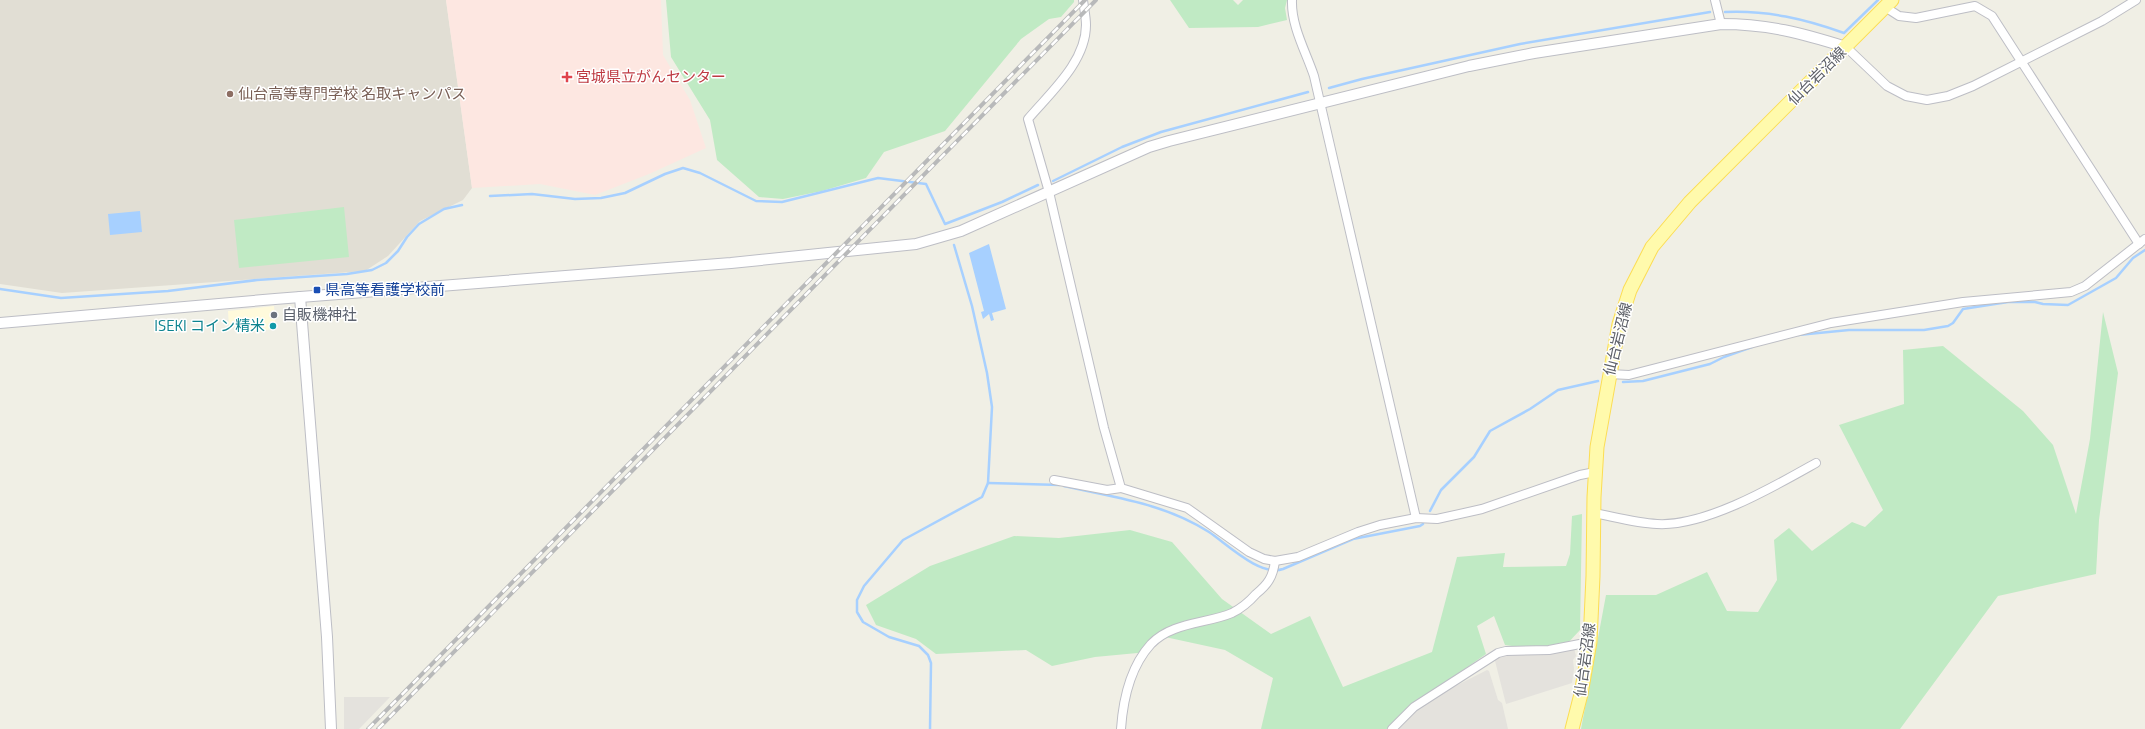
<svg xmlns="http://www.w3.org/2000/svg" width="2145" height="729" viewBox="0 0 2145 729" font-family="'Titillium Web','Noto Sans JP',sans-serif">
  <rect width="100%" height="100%" fill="#f0efe5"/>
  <polygon fill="#fffadc" points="274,306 276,329 241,332 240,326 229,327 228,311"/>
  <g fill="#e4e2dd">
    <polygon points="1574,648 1576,656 1573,660 1574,669 1572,683 1506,704 1494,657 1507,653 1529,655 1556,652"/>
    <polygon points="1487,670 1489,671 1498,700 1502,703 1508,729 1399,729 1426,701"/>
    <polygon points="344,697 390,697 359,729 344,729"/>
  </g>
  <polygon fill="#e1ded4" points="0,0 446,0 472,188 463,200 420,221 388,256 365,271 62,293 0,284"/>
  <polygon fill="#fde7e1" points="446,0 661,0 663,55 690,100 706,148 649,174 595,195 540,184 472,188"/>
  <g fill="#c0eac4">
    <polygon points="666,0 1074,0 1074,2 1061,17 1049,19 1021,39 945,131 884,152 866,178 822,191 783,199 759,197 717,160 710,120 671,57"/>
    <polygon points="1170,0 1233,0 1238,5 1243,0 1287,0 1285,8 1287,20 1258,27 1189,28"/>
    <polygon points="344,207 349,257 239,268 234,220"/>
    <polygon points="2103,312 2118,373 2099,520 2096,574 1998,596 1900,729 1581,729 1606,595 1656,595 1707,572 1727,611 1758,612 1777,580 1774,540 1789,528 1812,551 1852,522 1865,527 1883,510 1839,425 1904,404 1903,350 1943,346 2023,411 2053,445 2076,514 2090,439"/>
    <polygon points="1582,514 1580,630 1566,645 1533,649 1505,645 1494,616 1477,626 1486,654 1412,706 1395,729 1261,729 1273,678 1225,650 1165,637 1148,652 1095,657 1052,666 1026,650 936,654 916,639 876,625 866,605 930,566 1014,536 1059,538 1130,530 1172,542 1222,599 1271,634 1310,616 1343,687 1432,652 1457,557 1505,553 1503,567 1566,566 1570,554 1572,516"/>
  </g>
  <g fill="#a7d0ff">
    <polygon points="140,211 142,232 110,235 108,214"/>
    <polygon points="989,244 1006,309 992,313 994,320 991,321 989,314 983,319 981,312 984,311 969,253"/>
  </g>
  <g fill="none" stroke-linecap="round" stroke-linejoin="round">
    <g stroke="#a7d0ff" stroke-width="2.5">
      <path d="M1725 12C1767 10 1805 19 1844 33L1878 0"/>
      <polyline points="1329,88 1362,79 1520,44 1710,12"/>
      <polyline points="1053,181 1122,147 1161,132 1308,92"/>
      <polyline points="490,196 532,194 575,199 601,198 625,193 665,174 683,168 700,173 756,201 782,202 878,178 926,184 945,224 1002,202 1038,185"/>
      <polyline points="0,289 61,298 168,291 257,280 347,274 372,270 386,263 398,251 407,237 419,224 444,209 462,205"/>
      <polyline points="1798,335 1849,330 1924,330 1948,326 1953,323 1963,309 2008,302 2035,302 2043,304 2068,305 2116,278 2133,258 2145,250"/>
      <polyline points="1623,382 1643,381 1710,364 1724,357 1752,347"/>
      <polyline points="988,483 1060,485"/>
      <path d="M1064 486C1116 498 1163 503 1209 532 1227 544 1260 577 1283 569L1353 539 1420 526 1423 524"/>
      <polyline points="1430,511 1441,490 1474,457 1490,431 1530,409 1558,390 1598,381"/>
      <polyline points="930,729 931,663 928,655 919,646 889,637 863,622 857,612 857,600 864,586 903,540 982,497 988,483 992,407 987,373 972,306 954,245"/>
    </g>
    <defs>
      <g id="minor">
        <path d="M1083 0C1084 8 1086 17 1086 25 1086 62 1050 93 1028 119L1049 192 1104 428 1121 488 1187 508 1249 552 1264 559 1275 561 1298 557 1358 532 1380 525 1416 518 1437 519 1482 509 1580 475 1595 472"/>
        <path d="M1292 0C1291 26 1306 52 1314 76L1416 518"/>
        <polyline points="1715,0 1721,24"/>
        <polyline points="1885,7 1899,16 1916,18 1975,6 1992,16 2139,244"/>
        <polyline points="1846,47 1887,86 1906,96 1927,100 1948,96 1973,86 2102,21 2136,0"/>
        <polyline points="1609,374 1629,375 1831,323 1963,302 2071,292 2085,286 2145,239"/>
        <polyline points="1054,480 1107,490 1121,488"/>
        <path d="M1594 513C1615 517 1636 523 1657 524 1705 527 1775 486 1816 463"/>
        <path d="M1121 729C1123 700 1131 666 1151 644 1172 622 1206 624 1232 613 1242 608 1249 602 1256 594 1268 584 1273 577 1275 561"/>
        <polyline points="1392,729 1414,707 1498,653 1506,651 1549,650 1590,642"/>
      </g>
      <g id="tertiary">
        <polyline points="300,297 327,637 331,729"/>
        <path d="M0 323 275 299 731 263 916 244 961 231 1149 147 1169 141 1469 66 1534 53 1721 24C1768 24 1801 33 1846 47"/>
      </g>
      <polyline id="primary" points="1572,729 1581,694 1590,642 1593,576 1594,497 1597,447 1619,324 1630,290 1652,247 1690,202 1892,0"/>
    </defs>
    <use href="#minor" stroke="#bdbec5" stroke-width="10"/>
    <use href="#tertiary" stroke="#bdbec5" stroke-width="12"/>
    <use href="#primary" stroke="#fcdd53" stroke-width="15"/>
    <use href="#minor" stroke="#fff" stroke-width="8"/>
    <use href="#tertiary" stroke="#fff" stroke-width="10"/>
    <use href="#primary" stroke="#fffaac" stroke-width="13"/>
    <defs>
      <g id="rail">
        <polyline points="368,729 1085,0"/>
        <polyline points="378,729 1096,0"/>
      </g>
    </defs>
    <use href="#rail" stroke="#b8b9ba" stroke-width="4"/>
    <use href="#rail" stroke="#fff" stroke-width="2.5" stroke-dasharray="8" stroke-linecap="butt"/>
  </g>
  <path fill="#e0444e" stroke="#fff" stroke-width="1.5" d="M565 71h4v4h4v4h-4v4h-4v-4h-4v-4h4z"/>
  <circle fill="#8d6e63" stroke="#fff" stroke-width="1.5" cx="230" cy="94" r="4"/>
  <rect fill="#1a4fb4" stroke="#fff" stroke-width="1.5" x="313" y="286" width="8" height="8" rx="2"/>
  <circle fill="#6b7280" stroke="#fff" stroke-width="1.5" cx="274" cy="315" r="4"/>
  <circle fill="#0f9aa8" stroke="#fff" stroke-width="1.5" cx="273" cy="326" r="4"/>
  <g text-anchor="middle" stroke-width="3" stroke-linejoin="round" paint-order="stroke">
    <g font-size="15" fill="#5d6067" stroke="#fff">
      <text transform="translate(1817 76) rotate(-45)" y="5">仙台岩沼線</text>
      <text transform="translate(1618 339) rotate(-76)" y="5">仙台岩沼線</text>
      <text transform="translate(1585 660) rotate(-82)" y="5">仙台岩沼線</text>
    </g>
    <g font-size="15" fill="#be3a42" stroke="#fff" text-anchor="start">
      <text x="576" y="82">宮城県立がんセンター</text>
    </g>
    <g font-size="15" fill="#785e54" stroke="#fff" text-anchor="start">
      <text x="238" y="99">仙台高等専門学校 名取キャンパス</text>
    </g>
    <g font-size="15" fill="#164399" stroke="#fff" text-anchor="start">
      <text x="325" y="295">県高等看護学校前</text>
    </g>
    <g font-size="15" fill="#5b616d" stroke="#fff" text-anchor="start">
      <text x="282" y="320">自販機神社</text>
    </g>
    <g font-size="15" fill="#0d838f" stroke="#fff" text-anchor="end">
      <text x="265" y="331">ISEKI コイン精米</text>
    </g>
  </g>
</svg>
